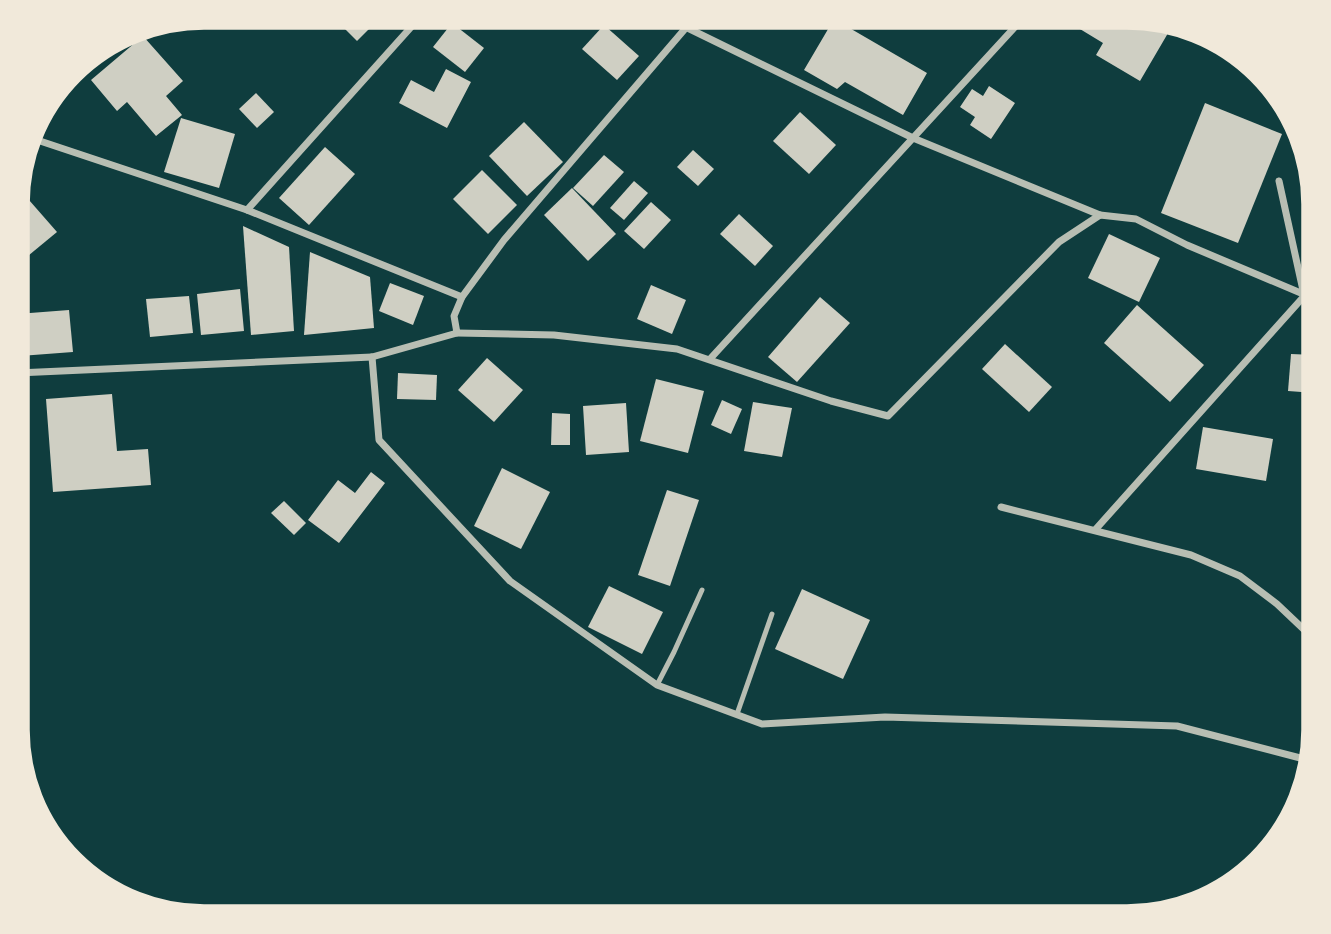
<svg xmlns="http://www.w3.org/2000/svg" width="1331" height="934" viewBox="0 0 1331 934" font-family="'Asap Condensed',sans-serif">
  <rect width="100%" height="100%" fill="#0f3d3e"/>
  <g fill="#cfcfc3">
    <polygon points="332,16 382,16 357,41"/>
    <polygon points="474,16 500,16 489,29"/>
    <polygon points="949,16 973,16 963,28"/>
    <polygon points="1081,16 1139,16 1171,28 1140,81 1096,55 1103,43 1075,26"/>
    <polygon points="834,19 927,73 903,115 845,82 837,89 804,70"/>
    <polygon points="452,23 484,48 465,72 433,47"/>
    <polygon points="604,25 639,56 617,80 582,49"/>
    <polygon points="143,36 183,81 166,96 182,115 156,136 127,102 117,111 91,80"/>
    <polygon points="446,69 471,82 447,128 399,103 411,80 434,92"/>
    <polygon points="989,86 1015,103 991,139 970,125 975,117 960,107 972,89 983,96"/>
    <polygon points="256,93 274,112 257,128 239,109"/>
    <polygon points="1205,103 1282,134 1238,243 1161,213"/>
    <polygon points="800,112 836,145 809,174 773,141"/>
    <polygon points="181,118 235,134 219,188 164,172"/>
    <polygon points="524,122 563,162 527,196 489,156"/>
    <polygon points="325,147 355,174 309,225 279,198"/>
    <polygon points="693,150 714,169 698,186 677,167"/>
    <polygon points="604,155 624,172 593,206 573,188"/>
    <polygon points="482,170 517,205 488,234 453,199"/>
    <polygon points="634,181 648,193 624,220 610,208"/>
    <polygon points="572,188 616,234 588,261 544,215"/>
    <polygon points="22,192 57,232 17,265 17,196"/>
    <polygon points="651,202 671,220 644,249 624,231"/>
    <polygon points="739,214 773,246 755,266 720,234"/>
    <polygon points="243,226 289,247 294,331 251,335"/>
    <polygon points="1109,234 1160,258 1139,302 1088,278"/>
    <polygon points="310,252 370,277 374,328 304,335"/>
    <polygon points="390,283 424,296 413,325 379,311"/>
    <polygon points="651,285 686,300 672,334 637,319"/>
    <polygon points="240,289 244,331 201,335 197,294"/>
    <polygon points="189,296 193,333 150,337 146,299"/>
    <polygon points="820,297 850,323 797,382 768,357"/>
    <polygon points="1137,305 1204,365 1170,402 1104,343"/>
    <polygon points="69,310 73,352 20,356 17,314"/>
    <polygon points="1005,344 1052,387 1029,412 982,369"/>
    <polygon points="1291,354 1315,355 1315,393 1288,391"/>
    <polygon points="487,358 523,390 494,422 458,390"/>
    <polygon points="398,373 437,375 436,400 397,399"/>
    <polygon points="656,379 704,391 688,453 640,441"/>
    <polygon points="112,394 117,451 148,449 151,485 53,492 46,399"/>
    <polygon points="722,400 742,409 731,434 711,425"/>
    <polygon points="753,402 792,408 782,457 744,451"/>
    <polygon points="626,403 629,452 586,455 583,406"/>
    <polygon points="552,413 570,414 570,445 551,445"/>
    <polygon points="1203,427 1273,439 1266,481 1196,469"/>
    <polygon points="502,468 550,492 521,549 474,526"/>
    <polygon points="371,472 385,483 339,543 308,520 338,480 355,493"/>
    <polygon points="667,490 699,500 670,586 638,575"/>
    <polygon points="284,501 306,523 294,535 271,513"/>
    <polygon points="609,586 663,612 642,654 588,627"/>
    <polygon points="802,589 870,620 843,679 775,649"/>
  </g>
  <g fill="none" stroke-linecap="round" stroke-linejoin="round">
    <g stroke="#b8beb3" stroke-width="5">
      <polyline points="657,685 674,652 702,590"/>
      <polyline points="737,714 772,614"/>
    </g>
    <g stroke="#b8beb3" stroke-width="7">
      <polyline points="663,16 913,138 1100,215"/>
      <polyline points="44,107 103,49"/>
      <polyline points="31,138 247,210 462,297"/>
      <polyline points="1279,181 1304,295"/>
      <polyline points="247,210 421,16"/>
      <polyline points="457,333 554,335 677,349 831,401 888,416 1059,242 1100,215 1136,219 1187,245 1315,299"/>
      <polyline points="372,357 379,440 510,581 657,685 762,724 885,717 1177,726 1308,760"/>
      <polyline points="710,359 1025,16"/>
      <polyline points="17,373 372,357 457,333 454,316 462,297 504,240 696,16"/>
      <polyline points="1001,507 1191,555 1240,576 1277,604 1315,640"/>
      <polyline points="1095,530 1315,284"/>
    </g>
  </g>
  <path d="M0 0H1331V934H0ZM204 28H1127A176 176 0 0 1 1303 204V730A176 176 0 0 1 1127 906H204A176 176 0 0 1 28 730V204A176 176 0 0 1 204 28Z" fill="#f1e9da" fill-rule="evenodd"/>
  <path fill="none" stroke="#f1e9da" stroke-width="3.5" d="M204 28H1127A176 176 0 0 1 1303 204V730A176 176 0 0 1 1127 906H204A176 176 0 0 1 28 730V204A176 176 0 0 1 204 28Z"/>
</svg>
